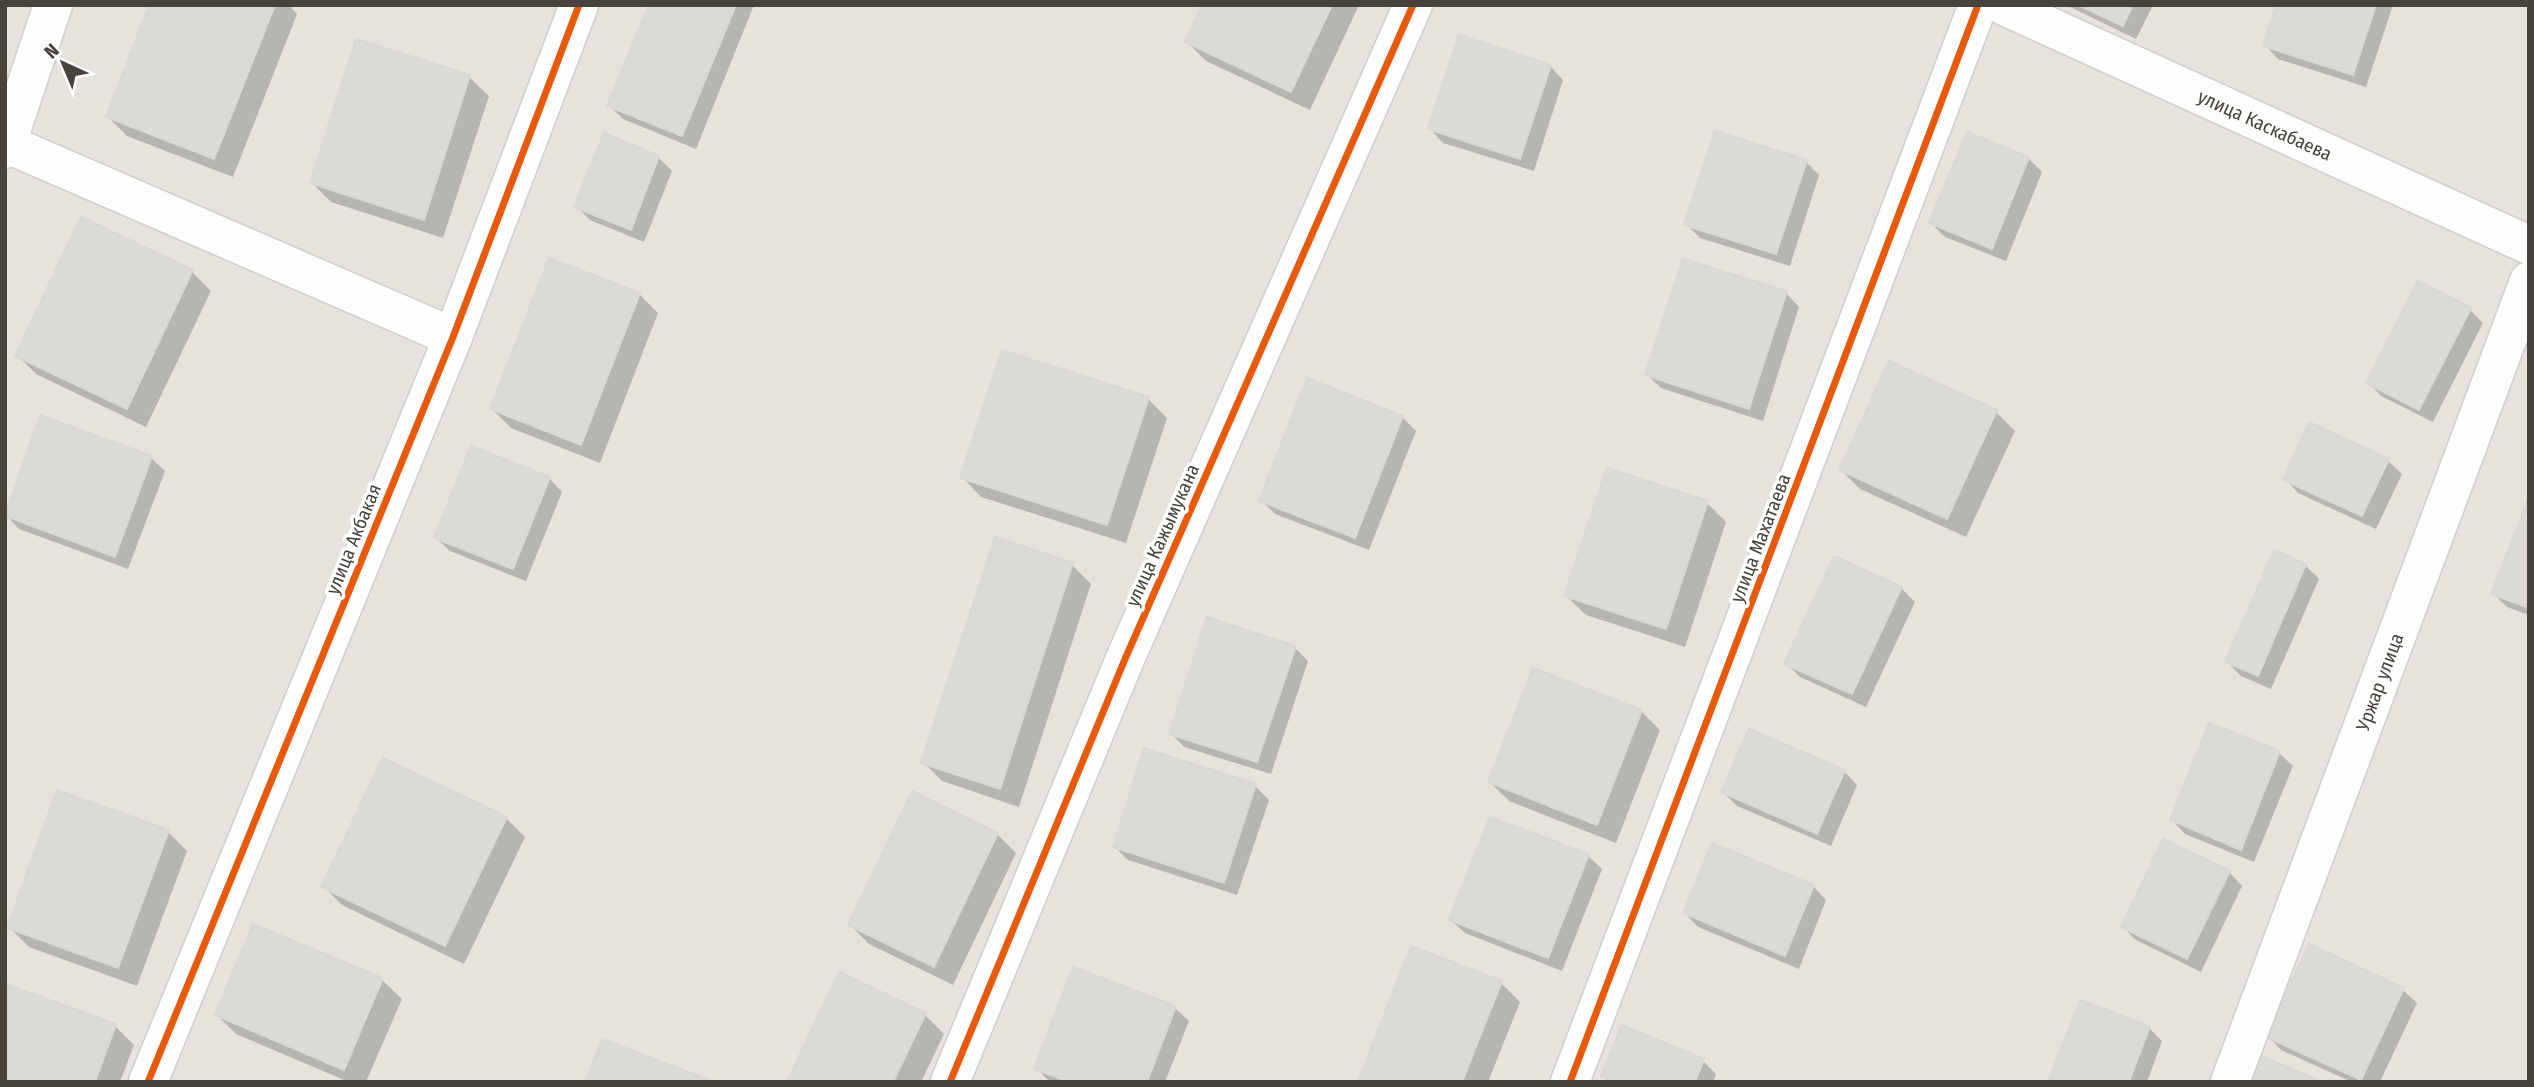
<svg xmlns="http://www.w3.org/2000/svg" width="2534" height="1087" viewBox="0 0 2534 1087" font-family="'Fira Sans Condensed',sans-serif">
  <rect width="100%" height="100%" fill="#f2f1ed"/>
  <rect fill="#e5e3dc" x="5" y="5" width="2524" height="1077"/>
  <g fill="#0003">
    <polygon points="151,5 289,5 297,14 233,177 127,136 108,117"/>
    <polygon points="651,5 754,5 696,149 623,119 609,105"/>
    <polygon points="1204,5 1359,5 1310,110 1206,61 1187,42"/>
    <polygon points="2066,5 2153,5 2136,39"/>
    <polygon points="2278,5 2393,5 2366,87 2278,59 2265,45"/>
    <polygon points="357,41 469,77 489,96 443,238 331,202 312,183"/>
    <polygon points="1550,66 1563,80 1534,171 1443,143 1430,129"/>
    <polygon points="658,157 672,171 644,242 590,220 576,206"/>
    <polygon points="2028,158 2042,172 2006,261 1945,237 1931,223"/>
    <polygon points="1806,162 1819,175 1790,266 1700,238 1686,224"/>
    <polygon points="192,272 211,291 146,427 36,374 17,355"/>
    <polygon points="1786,293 1799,307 1763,421 1661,388 1647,375"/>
    <polygon points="639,294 658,313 600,463 511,428 492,409"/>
    <polygon points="2470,310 2483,323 2433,422 2381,396 2368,382"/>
    <polygon points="1148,399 1167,418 1126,543 981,497 962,477"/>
    <polygon points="1996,412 2015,431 1966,537 1860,489 1841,470"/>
    <polygon points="1402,417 1416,431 1369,550 1275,514 1261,500"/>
    <polygon points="151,458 165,471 128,569 19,529 6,515"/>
    <polygon points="2388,461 2402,474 2376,529 2298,493 2285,479"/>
    <polygon points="549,478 562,492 526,581 450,551 436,538"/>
    <polygon points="2529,502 2529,615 2507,607 2493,593"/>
    <polygon points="1707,503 1726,522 1685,647 1586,615 1566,596"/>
    <polygon points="1072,565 1091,584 1019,807 942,781 923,762"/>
    <polygon points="2305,565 2319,579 2271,689 2241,676 2227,662"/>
    <polygon points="1901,588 1915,602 1866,707 1800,677 1786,663"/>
    <polygon points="1295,648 1308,661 1271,774 1184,747 1171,733"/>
    <polygon points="1641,711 1660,730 1616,843 1509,801 1490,782"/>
    <polygon points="2279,753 2293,766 2254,862 2185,834 2172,820"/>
    <polygon points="1844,771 1857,785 1831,846 1737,806 1723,792"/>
    <polygon points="1255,786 1269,800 1237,895 1128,860 1115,847"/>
    <polygon points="506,818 525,837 464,964 342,905 323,886"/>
    <polygon points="168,832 187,851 137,986 29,947 10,928"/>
    <polygon points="997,834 1016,853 953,985 869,944 850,925"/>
    <polygon points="1588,856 1602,869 1562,971 1465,933 1451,920"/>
    <polygon points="2229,872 2242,886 2201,972 2136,940 2123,927"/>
    <polygon points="1813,886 1826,900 1799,969 1698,927 1685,913"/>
    <polygon points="254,926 382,980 402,999 366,1082 349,1082 236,1034 217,1015"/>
    <polygon points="1501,983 1520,1002 1488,1082 1360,1082"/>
    <polygon points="2403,990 2417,1003 2380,1082 2352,1082 2281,1050 2268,1036"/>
    <polygon points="1175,1008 1189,1021 1165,1082 1050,1082 1036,1068"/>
    <polygon points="925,1015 944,1034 921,1082 789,1082"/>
    <polygon points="115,1026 134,1045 120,1082 5,1082"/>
    <polygon points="2149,1028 2162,1041 2147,1082 2050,1082"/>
    <polygon points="603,1041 709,1082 587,1082"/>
    <polygon points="1703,1061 1716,1074 1713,1082 1609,1082 1603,1076"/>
  </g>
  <g fill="#dbdad6" stroke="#dad8d3" stroke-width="2">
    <polygon points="149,5 275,5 214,159 106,117"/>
    <polygon points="649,5 736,5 682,136 607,106"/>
    <polygon points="1202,5 1332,5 1291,92 1185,42"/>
    <polygon points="2078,5 2133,5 2123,26"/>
    <polygon points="2276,5 2376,5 2353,75 2263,46"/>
    <polygon points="1459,35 1551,65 1520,159 1428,129"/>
    <polygon points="356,39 470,75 424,220 310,183"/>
    <polygon points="1715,131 1807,160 1776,254 1684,225"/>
    <polygon points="1967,132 2029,157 1992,249 1929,223"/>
    <polygon points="604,133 659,156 631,230 574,207"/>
    <polygon points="81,217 193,270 127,409 15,356"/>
    <polygon points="549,258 640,293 581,445 490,409"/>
    <polygon points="1683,259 1787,291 1749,409 1645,375"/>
    <polygon points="2418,281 2471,308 2419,410 2366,383"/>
    <polygon points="1002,350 1149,397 1107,525 960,478"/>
    <polygon points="1889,361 1997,410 1947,519 1839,470"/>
    <polygon points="1307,378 1403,416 1355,538 1259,501"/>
    <polygon points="40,415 152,456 115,557 5,516"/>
    <polygon points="2309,422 2389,459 2362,516 2283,480"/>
    <polygon points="471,446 550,477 513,569 434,538"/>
    <polygon points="1607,468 1708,501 1666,629 1564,596"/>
    <polygon points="2528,499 2529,499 2529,608 2491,594"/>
    <polygon points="995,537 1073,563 1000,789 921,763"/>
    <polygon points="2274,550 2306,564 2258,676 2225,662"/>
    <polygon points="1834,556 1902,587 1852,694 1784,664"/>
    <polygon points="1207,617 1296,646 1257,762 1169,734"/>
    <polygon points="1533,668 1642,710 1597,825 1488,782"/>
    <polygon points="2209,723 2280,751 2241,850 2170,820"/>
    <polygon points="1749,729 1845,770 1817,834 1721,792"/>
    <polygon points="1144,748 1256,784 1224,883 1113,847"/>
    <polygon points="383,758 507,817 445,946 321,887"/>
    <polygon points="57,790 169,830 118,968 7,928"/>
    <polygon points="912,791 998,833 934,967 848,925"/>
    <polygon points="1490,817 1589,854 1548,958 1449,920"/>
    <polygon points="2163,839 2230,871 2187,959 2121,927"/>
    <polygon points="1712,843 1814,885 1785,956 1683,913"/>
    <polygon points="253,924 383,978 344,1070 215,1015"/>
    <polygon points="2309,944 2404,988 2361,1080 2266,1037"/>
    <polygon points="1411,946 1502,981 1462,1082 1358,1082"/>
    <polygon points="1073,967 1176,1006 1147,1082 1069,1082 1034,1069"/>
    <polygon points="839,972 926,1013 893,1082 787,1082"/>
    <polygon points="5,984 116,1024 95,1082 5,1082"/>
    <polygon points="2080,1000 2150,1026 2129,1082 2048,1082"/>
    <polygon points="1622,1025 1704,1059 1695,1082 1615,1082 1601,1076"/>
    <polygon points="602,1039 712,1081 585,1082"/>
    <polygon points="2259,1055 2323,1082 2248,1082"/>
  </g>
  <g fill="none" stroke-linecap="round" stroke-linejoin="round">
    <defs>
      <g id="street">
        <path id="s1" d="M2002 5 2529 245"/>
        <polyline points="5,143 453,337"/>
        <polyline points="5,149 53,5"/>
        <polyline points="148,1082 453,337 579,5"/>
        <polyline points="950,1082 1125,659 1413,5"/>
        <polyline points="1570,1082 1978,5"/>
        <path id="s2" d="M2230 1082 2529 281"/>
      </g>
    </defs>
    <use href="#street" stroke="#d0ceca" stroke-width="41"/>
    <use href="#street" stroke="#fdfdfc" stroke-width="38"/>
    <defs>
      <g id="cycleway">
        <polyline points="148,1082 453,337 579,5"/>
        <polyline points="950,1082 1125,659 1413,5"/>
        <polyline points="1570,1082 1978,5"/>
      </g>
    </defs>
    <use href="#cycleway" stroke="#fff" stroke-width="11"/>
    <use href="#cycleway" stroke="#e8590c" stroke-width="7"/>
  </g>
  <g text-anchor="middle" stroke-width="7" stroke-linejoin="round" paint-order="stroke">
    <g font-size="19" fill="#47433a" stroke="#fff">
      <text dy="7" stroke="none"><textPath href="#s1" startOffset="289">улица Каскабаева</textPath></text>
      <text transform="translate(1162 535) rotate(-66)" y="7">улица Кажымукана</text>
      <text transform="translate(1760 538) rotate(-69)" y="7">улица Махатаева</text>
      <text transform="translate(353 539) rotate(-68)" y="7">улица Акбакая</text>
      <text dy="7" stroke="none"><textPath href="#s2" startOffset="427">Уржар улица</textPath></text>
    </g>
  </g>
  <rect width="2534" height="1087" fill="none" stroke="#47433a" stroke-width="14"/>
  <g transform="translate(63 63) rotate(316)" stroke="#ffffff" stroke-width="5" paint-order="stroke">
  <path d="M0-5L12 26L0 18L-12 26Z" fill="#47433a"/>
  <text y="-10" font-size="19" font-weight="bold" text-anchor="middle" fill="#47433a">N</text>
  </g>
</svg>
